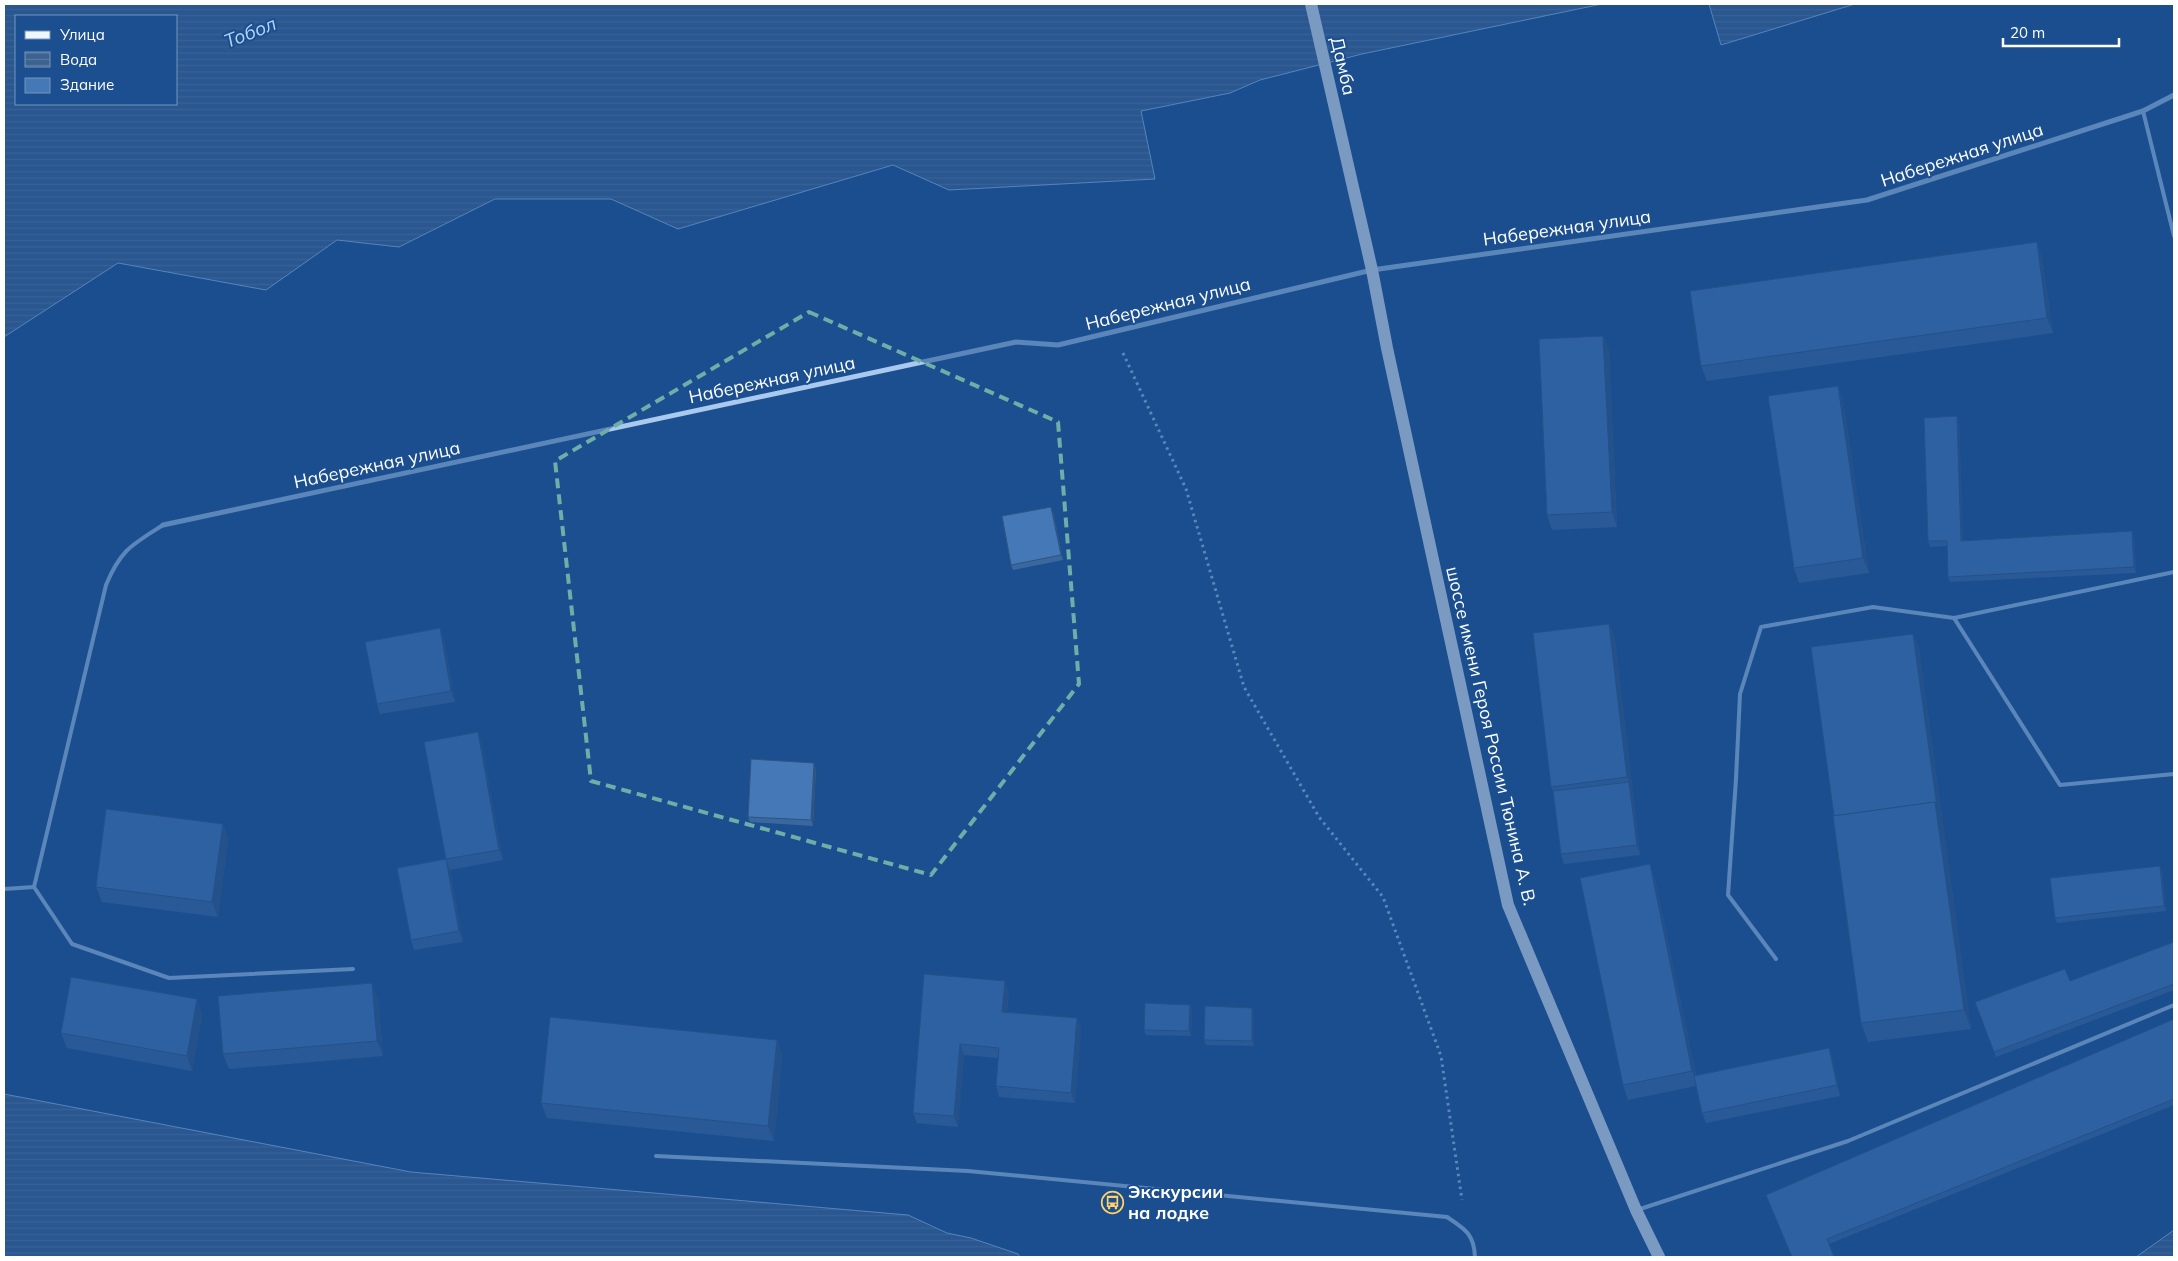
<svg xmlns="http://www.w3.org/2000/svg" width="2178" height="1261" viewBox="0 0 2178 1261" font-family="Mulish,sans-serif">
  <defs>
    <pattern id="water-rules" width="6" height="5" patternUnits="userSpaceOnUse" patternTransform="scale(1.25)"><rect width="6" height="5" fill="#3c6290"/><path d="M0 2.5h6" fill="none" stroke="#597aa1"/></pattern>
  </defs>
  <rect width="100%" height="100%" fill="#1b4f8f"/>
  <g fill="url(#water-rules)" stroke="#9cc4f0" fill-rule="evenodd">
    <path d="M4 4H1602L1362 54 1260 80 1230 93 1141 111 1155 179 949 190 893 165 678 229 611 199H495L399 247 337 240 266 290 118 263 4 337ZM16 16H176V104H16Z"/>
    <polygon points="1709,4 1855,4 1721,45"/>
    <polygon points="4,1094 411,1172 908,1215 947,1233 971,1238 1018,1254 1020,1257 4,1257"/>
    <polygon points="2174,1230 2174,1257 2136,1257"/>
  </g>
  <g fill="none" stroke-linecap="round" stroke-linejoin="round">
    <polyline stroke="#a9c9ee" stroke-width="3" stroke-dasharray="2.5 4" stroke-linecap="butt" points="1123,353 1186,489 1244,687 1319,817 1383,897 1441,1056 1462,1200"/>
    <g stroke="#a9c9ee" stroke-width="4">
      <polyline points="2143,111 2174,236"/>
      <path d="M163 525C132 545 121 549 106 585L34 887 72 944 169 978 353 969"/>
      <polyline points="1954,618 2174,572"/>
      <polyline points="4,889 34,887"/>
      <polyline points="1776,959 1728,895 1736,779 1740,694 1761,627 1873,607 1954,618 2060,785 2174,774"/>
      <path d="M656 1156 968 1171 1447 1217C1465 1229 1474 1234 1475 1257"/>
      <polyline points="1637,1210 1848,1141 2174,1005"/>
    </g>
    <polyline stroke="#a9c9ee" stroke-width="5" points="163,525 1016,342 1058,345 1372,270 1867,200 2143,111 2174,95"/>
    <polyline stroke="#f0f6ff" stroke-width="12" points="1311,4 1372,270 1387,348 1508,905 1636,1210 1659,1257"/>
  </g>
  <g fill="#3a679d">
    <polygon points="2037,242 2042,258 2053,333 1707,381 1701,366"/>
    <polygon points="1603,336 1609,351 1617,527 1552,530 1547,515"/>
    <polygon points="1838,386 1843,401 1869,573 1799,583 1794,568"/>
    <polygon points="1957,416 1959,421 1963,541 2134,537 2136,573 1950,582 1948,577 1947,546 1930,547 1928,541"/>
    <polygon points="1053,512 1063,560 1013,570 1011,565"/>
    <polygon points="1609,624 1615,639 1640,855 1564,864 1561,854 1553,791 1551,787"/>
    <polygon points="440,628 444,639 455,702 380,714 377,704"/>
    <polygon points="1913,634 1919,649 1971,1029 1868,1042 1861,1023 1834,816"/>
    <polygon points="481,742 503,860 450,870 463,942 414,950 411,940 446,859"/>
    <polygon points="816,768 813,826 750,822 748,817"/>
    <polygon points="223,824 228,839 218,917 102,902 96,887"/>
    <polygon points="2162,871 2166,911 2057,923 2055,918"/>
    <polygon points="1655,879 1696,1075 1829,1048 1832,1058 1840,1096 1706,1123 1702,1113 1696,1086 1628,1100 1623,1085"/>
    <polygon points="2174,942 2174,990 1996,1057 1975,1002 2070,981"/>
    <polygon points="924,974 1009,991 1007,1012 1077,1018 1081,1028 1075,1103 999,1097 996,1086 998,1058 964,1055 958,1127 917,1123 913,1113"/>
    <polygon points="378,998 383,1056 229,1069 223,1054"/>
    <polygon points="197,999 202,1015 192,1071 67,1048 61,1033"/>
    <polygon points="1190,1005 1192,1010 1191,1036 1146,1035 1144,1030"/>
    <polygon points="1254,1013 1254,1046 1206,1045 1204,1040"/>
    <polygon points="2174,1019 2174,1105 1829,1244 1792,1257"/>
    <polygon points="777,1040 782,1056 774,1141 547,1118 541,1103"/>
  </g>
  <g fill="#305480">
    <polygon points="2037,242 2042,258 2053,333 2047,318"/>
    <polygon points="1603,336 1609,351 1617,527 1612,512"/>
    <polygon points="1838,386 1843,401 1869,573 1863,558"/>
    <polygon points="1957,416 1959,421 1963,546 1961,541"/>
    <polygon points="1051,507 1053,512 1063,560 1061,555"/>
    <polygon points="2132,531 2134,537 2136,573 2134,567"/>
    <polygon points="1609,624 1615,639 1633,792 1627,777"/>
    <polygon points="440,628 444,639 455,702 451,691"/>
    <polygon points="1913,634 1919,649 1971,1029 1964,1010 1935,802"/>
    <polygon points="478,732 481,742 503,860 499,850"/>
    <polygon points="814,763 816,768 813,826 811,820"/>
    <polygon points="1629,782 1633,792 1640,855 1637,845"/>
    <polygon points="223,824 228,839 218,917 212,902"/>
    <polygon points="446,859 450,870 463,942 459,931"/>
    <polygon points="1650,864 1655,879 1698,1086 1692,1071"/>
    <polygon points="2160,866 2162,871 2166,911 2164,906"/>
    <polygon points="1005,981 1009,991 1006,1022 1002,1012"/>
    <polygon points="372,983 378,998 383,1056 377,1041"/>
    <polygon points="197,999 202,1015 192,1071 187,1056"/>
    <polygon points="1190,1005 1192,1010 1191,1036 1189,1031"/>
    <polygon points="1252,1008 1254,1013 1254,1046 1252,1041"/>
    <polygon points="1077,1018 1081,1028 1075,1103 1071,1093"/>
    <polygon points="777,1040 782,1056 774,1141 768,1126"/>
    <polygon points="960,1044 964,1055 958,1127 954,1116"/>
    <polygon points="1829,1048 1832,1058 1840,1096 1837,1085"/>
  </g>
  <g fill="#4478b7" stroke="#305480">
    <polygon points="2037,242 2047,318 1701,366 1690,291"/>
    <polygon points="1603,336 1612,512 1547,515 1539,339"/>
    <polygon points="1838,386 1863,558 1794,568 1768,396"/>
    <polygon points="1957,416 1961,541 2132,531 2134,567 1948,577 1947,541 1928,541 1924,418"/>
    <polygon points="1051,507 1061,555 1011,565 1002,516"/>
    <polygon points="1609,624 1627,777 1551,787 1533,633"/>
    <polygon points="440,628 451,691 377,704 365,642"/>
    <polygon points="1913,634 1937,807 1935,802 1834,816 1811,647"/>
    <polygon points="478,732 499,850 446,859 424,742"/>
    <polygon points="751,759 814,763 811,820 748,817"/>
    <polygon points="1629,782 1637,845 1561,854 1553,791"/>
    <polygon points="1935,802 1964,1010 1861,1023 1833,816"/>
    <polygon points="106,809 223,824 212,902 96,887"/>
    <polygon points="446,859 459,931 411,940 397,868"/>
    <polygon points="1650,864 1692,1071 1623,1085 1580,878"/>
    <polygon points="2160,866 2164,906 2055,918 2050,878"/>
    <polygon points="2174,942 2174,984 1994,1052 1975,1002 2065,969 2070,981"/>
    <polygon points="924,974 1005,981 1002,1012 1077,1018 1071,1093 996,1086 999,1048 960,1044 954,1116 913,1113"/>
    <polygon points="71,977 197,999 187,1056 61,1033"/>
    <polygon points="372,983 377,1041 223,1054 218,996"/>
    <polygon points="1145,1003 1190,1005 1189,1031 1144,1030"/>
    <polygon points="1205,1006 1252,1008 1252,1041 1204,1040"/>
    <polygon points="550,1017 777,1040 768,1126 541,1103"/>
    <polygon points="2174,1019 2174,1099 1827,1239 1834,1257 1792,1257 1766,1195"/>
    <polygon points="1829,1048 1837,1085 1702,1113 1694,1076"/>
  </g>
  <path d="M0 0H2178V1261H0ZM809 312 1058 422 1079 684 931 875 591 781 555 461Z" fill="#1b4f8f" fill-opacity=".55" fill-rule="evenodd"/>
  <path fill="none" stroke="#6fada8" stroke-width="4" stroke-dasharray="10 6" stroke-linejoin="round" d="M809 312 1058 422 1079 684 931 875 591 781 555 461Z"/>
  <defs>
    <symbol id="bus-ring" viewBox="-11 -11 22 22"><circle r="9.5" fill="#1b4f8f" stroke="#ffd166" stroke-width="1.5"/><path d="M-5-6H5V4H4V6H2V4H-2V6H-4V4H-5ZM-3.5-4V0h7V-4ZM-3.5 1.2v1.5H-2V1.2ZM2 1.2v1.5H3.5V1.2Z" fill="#ffd166"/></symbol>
  </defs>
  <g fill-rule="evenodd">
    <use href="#bus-ring" x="1100" y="1190" width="25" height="25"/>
  </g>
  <g text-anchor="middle" stroke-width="4" stroke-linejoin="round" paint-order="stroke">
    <g font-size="18" fill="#fff" stroke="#1b4f8f">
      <text transform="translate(1343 66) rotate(77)" y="6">Дамба</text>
      <text transform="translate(1962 155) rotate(-18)" y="6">Набережная улица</text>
      <text transform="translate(1567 228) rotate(-8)" y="6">Набережная улица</text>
      <text transform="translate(1168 304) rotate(-14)" y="6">Набережная улица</text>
      <text transform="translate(772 380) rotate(-12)" y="6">Набережная улица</text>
      <text transform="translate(377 465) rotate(-12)" y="6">Набережная улица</text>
      <text transform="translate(1491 736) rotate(77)" y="6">шоссе имени Героя России Тюнина А. В.</text>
    </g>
    <g font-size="18" font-weight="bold" fill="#fff" stroke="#1b4f8f" text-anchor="start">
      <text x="1128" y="1198">Экскурсии<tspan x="1128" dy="21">на лодке</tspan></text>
    </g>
    <g font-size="19" font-style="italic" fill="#b5d3f5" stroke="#1b4f8f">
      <text transform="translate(250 32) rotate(-21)" y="7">Тобол</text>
    </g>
  </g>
  <rect width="2178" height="1261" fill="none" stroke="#ffffff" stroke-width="10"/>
  <rect x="15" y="15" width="162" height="90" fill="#1b4f8f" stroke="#7695bc"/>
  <rect x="25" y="31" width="25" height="8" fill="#f0f6ff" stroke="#7695bc"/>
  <text x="60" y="40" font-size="15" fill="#ffffff">Улица</text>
  <rect x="25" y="52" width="25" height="15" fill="url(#water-rules)" stroke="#7695bc"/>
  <text x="60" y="65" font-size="15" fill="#ffffff">Вода</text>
  <rect x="25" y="78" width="25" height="15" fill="#4478b7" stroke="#7695bc"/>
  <text x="60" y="90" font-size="15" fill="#ffffff">Здание</text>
  <path d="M2003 38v8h116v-8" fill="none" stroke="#ffffff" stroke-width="2.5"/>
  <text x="2010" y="38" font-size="15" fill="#ffffff" stroke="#1b4f8f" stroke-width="4" paint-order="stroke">20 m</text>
</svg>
